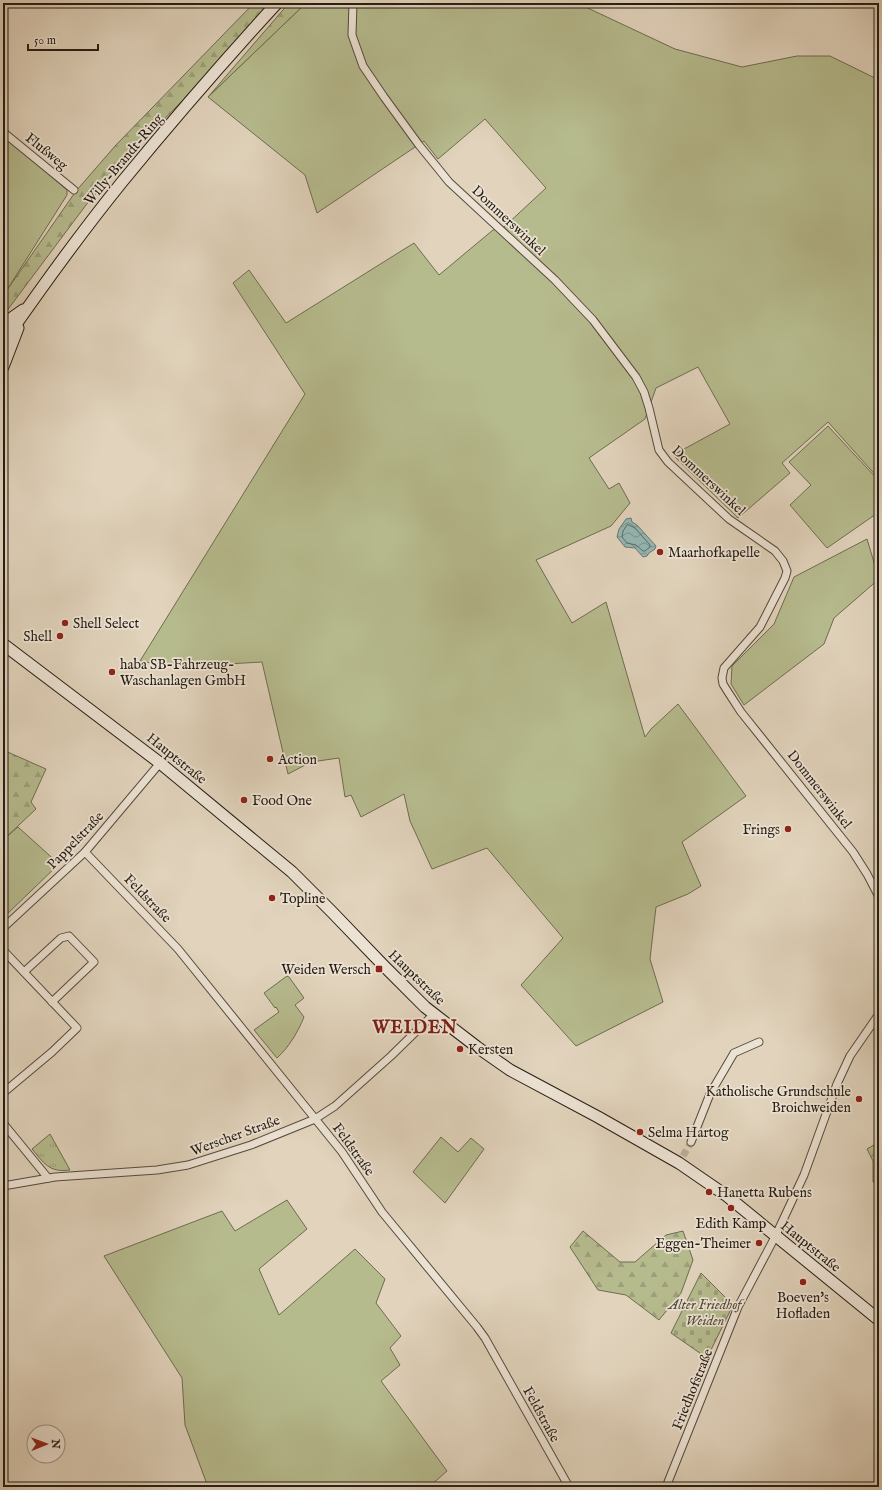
<svg xmlns="http://www.w3.org/2000/svg" width="882" height="1490" viewBox="0 0 882 1490" font-family="'IM FELL English',serif">
  <defs>
    <pattern id="forest-firs" width="22" height="20" patternUnits="userSpaceOnUse"><rect width="22" height="20" fill="#b6bb8e"/><path d="M5 1l3.5 6h-7zM16 11l3.5 6h-7z" fill="#9ca07a"/></pattern>
    <pattern id="cemetery-stones" width="16" height="16" patternUnits="userSpaceOnUse"><rect width="16" height="16" fill="#b6bb8e"/><path d="M2 7V4a2 2 0 0 1 4 0v3zM10 15v-3a2 2 0 0 1 4 0v3z" fill="#9ca07a"/></pattern>
    <pattern id="park-tufts" width="24" height="20" patternUnits="userSpaceOnUse"><rect width="24" height="20" fill="#b6bb8e"/><path d="M3 7l-1-3M5 7V3M7 7l1-3M15 17l-1-3M17 17v-4M19 17l1-3" fill="none" stroke="#9ca07a"/></pattern>
    <pattern id="water-waves" width="16" height="10" patternUnits="userSpaceOnUse"><rect width="16" height="10" fill="#94b7b4"/><path d="M0 5q4-4 8 0t8 0" fill="none" stroke="#799491"/></pattern>
  </defs>
  <rect width="100%" height="100%" fill="#e1d3bc"/>
  <filter id="stains"><feTurbulence type="fractalNoise" baseFrequency=".005" numOctaves="4"/><feColorMatrix values="0 0 0 0 .2 0 0 0 0 .09 0 0 0 0 .02 0 0 0 .5 -.17"/></filter>
  <radialGradient id="worn" r=".72"><stop offset=".6" stop-color="#630" stop-opacity="0"/><stop offset="1" stop-color="#630" stop-opacity=".3"/></radialGradient>
  <g fill="#b6bb8e" stroke="#6e6c50">
    <polygon points="306,3 577,3 675,49 742,67 797,56 830,56 879,80 879,479 828,422 782,463 790,473 738,518 673,455 730,424 698,367 656,388 645,419 589,458 609,489 619,483 630,503 611,526 536,560 572,623 606,602 645,737 651,729 678,704 746,796 682,842 701,886 688,894 656,907 650,959 663,1002 576,1046 521,985 563,938 487,848 432,869 410,821 404,794 361,817 351,795 345,797 339,758 311,762 288,774 262,662 174,667 140,661 305,394 233,283 249,270 286,323 414,243 439,275 493,230 504,227 546,188 485,119 438,159 424,141 317,213 305,175 208,97"/>
    <polygon points="3,135 67,190 67,195 5,293 3,294"/>
    <polygon points="828,426 879,481 879,512 827,548 790,505 811,485 789,462"/>
    <polygon points="867,539 879,579 834,618 824,644 744,705 731,684 732,666 774,624 794,577"/>
    <polygon points="18,827 59,864 4,917 3,916 3,840"/>
    <path d="M287 976 289 977 304 998 295 1005 304 1017C298 1032 289 1047 277 1058L254 1030 279 1012 276 1007 275 1008 264 993Z"/>
    <polygon points="441,1137 458,1152 471,1138 484,1149 445,1203 413,1172"/>
    <polygon points="287,1200 307,1229 259,1269 279,1315 355,1249 385,1279 376,1303 401,1336 390,1348 400,1365 381,1381 447,1471 429,1487 208,1487 185,1425 182,1378 104,1256 222,1211 235,1231"/>
  </g>
  <g fill="url(#forest-firs)" stroke="#6e6c50">
    <polygon points="254,3 270,3 184,99 136,148 86,205 3,316 3,294 5,293 76,191 116,145"/>
    <polygon points="289,3 306,3 208,97"/>
    <polygon points="3,750 46,769 31,802 36,809 3,840"/>
    <polygon points="879,1142 879,1185 873,1182 873,1161 867,1149"/>
    <polygon points="583,1231 620,1262 635,1262 666,1235 683,1231 693,1260 681,1293 659,1320 626,1295 598,1290 570,1247"/>
  </g>
  <polygon fill="url(#cemetery-stones)" stroke="#6e6c50" points="701,1273 733,1305 707,1358 671,1333"/>
  <path fill="url(#park-tufts)" stroke="#6e6c50" d="M50 1134 70 1170C49 1173 44 1163 32 1149Z"/>
  <polygon fill="url(#water-waves)" stroke="#687974" points="631,518 632,522 637,525 656,546 655,549 649,553 647,556 643,557 635,548 625,547 617,537 619,529 626,519"/>
  <g fill="none" stroke-linecap="round" stroke-linejoin="round">
    <polygon stroke="#5c6a64" stroke-width="1" points="629,525 635,528 650,545 650,547 645,551 643,551 636,545 627,543 622,537 623,531 627,525"/>
    <polyline stroke="#bbaf9a" stroke-width="7" stroke-dasharray="7 3.5" stroke-linecap="butt" points="683,1156 691,1142"/>
    <defs>
      <g id="street">
        <polyline points="353,3 352,35 363,66 384,97 419,145 449,182 555,280 593,320 636,377 644,392 649,408 659,450 668,462 729,519 775,551 783,561 787,571 785,578 760,627 724,668 722,678 723,684 728,692 741,712 853,852 867,874 879,897"/>
        <polyline points="3,132 74,190"/>
        <polyline points="85,852 178,949 342,1152 382,1212 477,1327 485,1338 569,1487"/>
        <polyline points="3,928 85,852 160,763"/>
        <polyline points="3,950 77,1028 52,1052 3,1093"/>
        <polyline points="24,972 61,938 69,936 94,962 52,1002"/>
        <polyline points="3,1123 48,1178"/>
        <polyline points="691,1142 710,1094 734,1053 759,1042"/>
        <polyline points="3,1186 55,1177 157,1170 188,1165 251,1145 315,1119 335,1106 391,1056 434,1014"/>
        <polyline points="666,1487 738,1307 775,1237 804,1175 837,1084 850,1056 879,1014"/>
      </g>
      <g id="secondary">
        <polyline points="3,324 23,310"/>
        <path d="M3 343C41 288 80 234 122 182 172 121 224 61 277 3"/>
        <polyline points="3,367 18,328"/>
        <polyline points="3,644 160,763 292,872 332,912 383,965 425,1007 434,1014 477,1047 510,1070 598,1117 679,1163 727,1196 879,1320"/>
      </g>
    </defs>
    <use href="#street" stroke="#544a3d" stroke-width="9"/>
    <use href="#secondary" stroke="#251d13" stroke-width="13"/>
    <use href="#street" stroke="#ece2d3" stroke-width="7"/>
    <use href="#secondary" stroke="#ece2d3" stroke-width="11"/>
  </g>
  <g fill="#8f2418" stroke="#ece2d3" stroke-width="1.5">
    <circle cx="660" cy="552" r="4"/>
    <circle cx="65" cy="623" r="4"/>
    <circle cx="60" cy="636" r="4"/>
    <circle cx="112" cy="672" r="4"/>
    <circle cx="270" cy="759" r="4"/>
    <circle cx="244" cy="800" r="4"/>
    <circle cx="788" cy="829" r="4"/>
    <circle cx="272" cy="898" r="4"/>
    <rect x="375" y="965" width="8" height="8" rx="2"/>
    <circle cx="460" cy="1049" r="4"/>
    <circle cx="859" cy="1099" r="4"/>
    <circle cx="640" cy="1132" r="4"/>
    <circle cx="709" cy="1192" r="4"/>
    <circle cx="731" cy="1208" r="4"/>
    <circle cx="759" cy="1243" r="4"/>
    <circle cx="803" cy="1282" r="4"/>
  </g>
  <g text-anchor="middle" stroke-width="3.5" stroke-linejoin="round" paint-order="stroke">
    <g font-size="14" fill="#251d13" stroke="#ece2d3">
      <text transform="translate(47 151) rotate(39)" y="5">Flußweg</text>
      <text transform="translate(123 159) rotate(-50)" y="5">Willy-Brandt-Ring</text>
      <text transform="translate(509 220) rotate(43)" y="5">Dommerswinkel</text>
      <text transform="translate(709 480) rotate(43)" y="5">Dommerswinkel</text>
      <text transform="translate(177 758) rotate(39)" y="5">Hauptstraße</text>
      <text transform="translate(820 789) rotate(52)" y="5">Dommerswinkel</text>
      <text transform="translate(75 840) rotate(-46)" y="5">Pappelstraße</text>
      <text transform="translate(148 898) rotate(46)" y="5">Feldstraße</text>
      <text transform="translate(417 977) rotate(44)" y="5">Hauptstraße</text>
      <text transform="translate(235 1135) rotate(-20)" y="5">Werscher Straße</text>
      <text transform="translate(354 1149) rotate(54)" y="5">Feldstraße</text>
      <text transform="translate(811 1246) rotate(39)" y="5">Hauptstraße</text>
      <text transform="translate(692 1389) rotate(-68)" y="5">Friedhofstraße</text>
      <text transform="translate(542 1414) rotate(61)" y="5">Feldstraße</text>
    </g>
    <g font-size="14" fill="#251d13" stroke="#ece2d3" text-anchor="start">
      <text x="668" y="557">Maarhofkapelle</text>
      <text x="73" y="628">Shell Select</text>
      <text x="52" y="641" text-anchor="end">Shell</text>
      <text x="120" y="669">haba SB-Fahrzeug-<tspan x="120" dy="16">Waschanlagen GmbH</tspan></text>
      <text x="278" y="764">Action</text>
      <text x="252" y="805">Food One</text>
      <text x="780" y="834" text-anchor="end">Frings</text>
      <text x="280" y="903">Topline</text>
      <text x="371" y="974" text-anchor="end">Weiden Wersch</text>
      <text x="468" y="1054">Kersten</text>
      <text x="851" y="1096" text-anchor="end">Katholische Grundschule<tspan x="851" dy="16">Broichweiden</tspan></text>
      <text x="648" y="1137">Selma Hartog</text>
      <text x="717" y="1197">Hanetta Rubens</text>
      <text x="731" y="1228" text-anchor="middle">Edith Kamp</text>
      <text x="751" y="1248" text-anchor="end">Eggen-Theimer</text>
      <text x="803" y="1302" text-anchor="middle">Boeven's<tspan x="803" dy="16">Hofladen</tspan></text>
    </g>
    <g font-size="14" font-style="italic" fill="#504c38" stroke="#ece2d3">
      <text x="705" y="1309">Alter Friedhof<tspan x="705" dy="16">Weiden</tspan></text>
    </g>
    <g font-size="18" font-weight="bold" letter-spacing="1" fill="#7a1f14" stroke="#ece2d3">
      <text x="415" y="1033">WEIDEN</text>
    </g>
  </g>
  <rect width="882" height="1490" fill="none" stroke="#e1d3bc" stroke-width="16"/>
  <rect x="4" y="4" width="874" height="1482" fill="none" stroke="#251d13" stroke-width="2"/>
  <rect x="8" y="8" width="866" height="1474" fill="none" stroke="#251d13"/>
  <g transform="translate(46 1444) rotate(89)"><circle r="19" fill="#ece2d3" stroke="#9c9386"/>
  <path d="M0-3L7 15L0 10L-7 15Z" fill="#8f2418"/>
  <text y="-6" font-size="11" font-weight="bold" text-anchor="middle" fill="#251d13">N</text>
  </g>
  <path d="M28 44v6h70v-6" fill="none" stroke="#251d13" stroke-width="2"/>
  <text x="34" y="44" font-size="12" fill="#251d13" stroke="#ece2d3" stroke-width="3" paint-order="stroke">50 m</text>
  <rect width="100%" height="100%" filter="url(#stains)"/>
  <rect width="100%" height="100%" fill="url(#worn)"/>
</svg>
